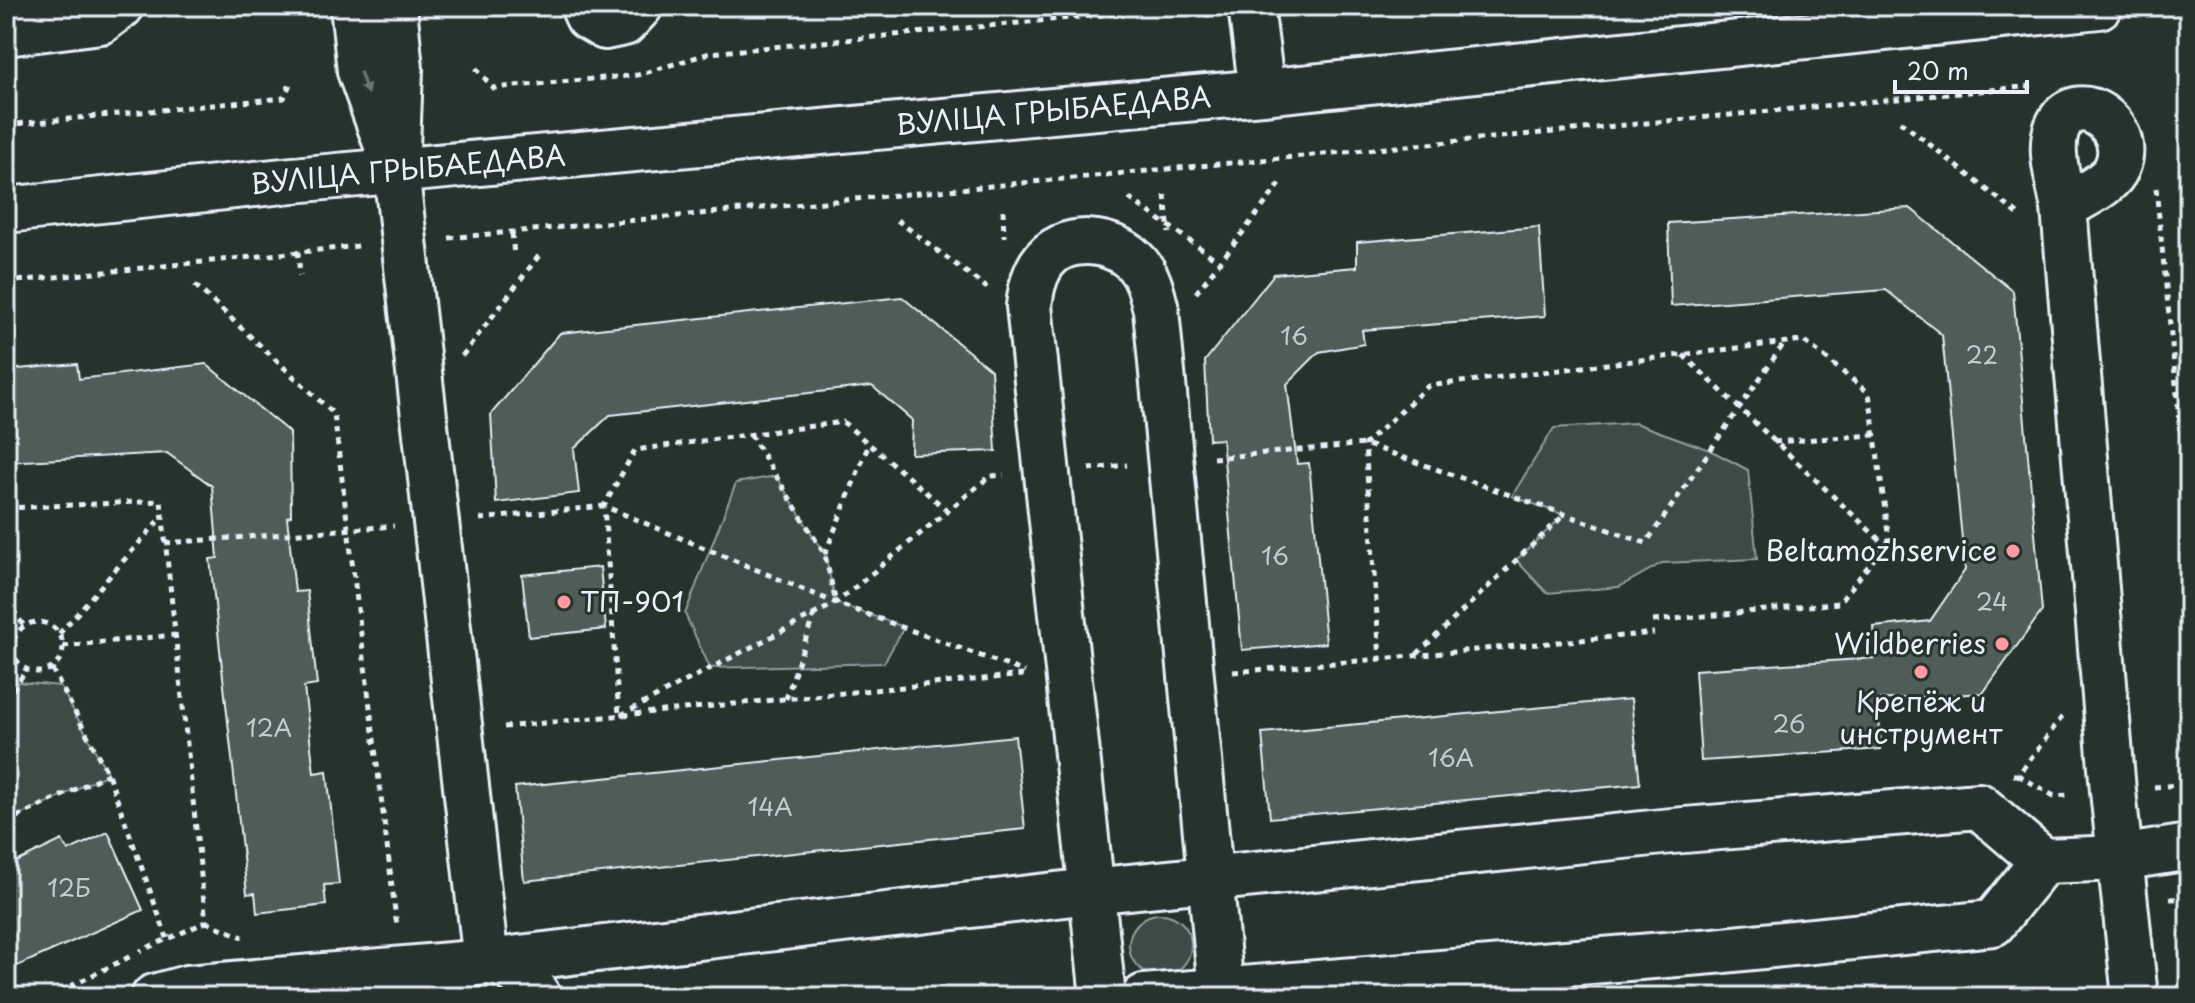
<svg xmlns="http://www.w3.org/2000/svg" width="2195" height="1003" viewBox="0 0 2195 1003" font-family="'Playpen Sans',sans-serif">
  <rect width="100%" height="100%" fill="#26332d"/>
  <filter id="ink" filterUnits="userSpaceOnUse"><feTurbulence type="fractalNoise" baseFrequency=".0125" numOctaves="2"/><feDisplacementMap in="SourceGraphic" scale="16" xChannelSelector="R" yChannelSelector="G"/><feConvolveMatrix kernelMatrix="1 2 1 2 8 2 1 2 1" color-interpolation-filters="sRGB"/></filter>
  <g filter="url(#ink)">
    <g fill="#3e4b47" stroke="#939ea0" stroke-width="2">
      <polygon points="1635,423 1710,450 1748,470 1757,559 1662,563 1619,587 1547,593 1516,560 1564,515 1512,496 1554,428"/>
      <polygon points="776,476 825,555 836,603 904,627 884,663 710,668 685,614 736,483"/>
      <polygon points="6,667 18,682 60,686 108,774 6,822"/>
      <circle cx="1160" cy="945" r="31"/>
    </g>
    <g fill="#505c59" stroke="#e8f1f8" stroke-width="2">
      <polygon points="1910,208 2013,291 2042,611 1983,693 1878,700 1881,749 1701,761 1695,670 1876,658 1874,627 1930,621 1965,570 1942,335 1886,290 1671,306 1668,223"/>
      <polygon points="1539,227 1545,316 1362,330 1364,344 1319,352 1287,384 1297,464 1309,463 1326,643 1242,650 1222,439 1209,440 1205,361 1274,274 1357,267 1357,242"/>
      <polygon points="902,297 991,370 996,451 911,454 912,420 872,386 610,415 574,449 579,493 496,503 491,414 560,333"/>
      <polygon points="77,364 79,379 206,364 290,433 291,516 287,517 295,592 307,591 317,685 304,687 314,773 327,771 339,884 324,885 326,905 257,913 255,893 247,894 210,559 218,558 212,486 167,453 6,462 6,370"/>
      <polygon points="600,567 606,629 529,637 522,575"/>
      <polygon points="1631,699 1640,784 1270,818 1262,733"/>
      <polygon points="1015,736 1025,829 524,881 515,787"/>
      <polygon points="108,832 143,910 6,971 6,867 62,840 68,851"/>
    </g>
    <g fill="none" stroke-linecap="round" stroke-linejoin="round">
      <defs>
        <g id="minor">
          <polyline points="353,6 360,71 396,170 486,962"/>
          <polyline points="394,6 400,69 397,148"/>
          <polyline points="583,6 588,17 605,27 624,23 640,6"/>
          <polyline points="1251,6 1262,92"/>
          <polyline points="6,33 101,21 121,6"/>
          <path d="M2064 208C2080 196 2109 186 2117 167 2135 124 2074 85 2057 128 2048 151 2060 185 2064 208L2113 791 2135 997"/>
          <path id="s1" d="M6 210 293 180 1262 92 2099 6"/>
          <polyline points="154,997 187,988 486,962 1090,891 1672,831 1979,806 2043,861 2120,858 2189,847"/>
          <path d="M442 997C455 947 518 954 538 997"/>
          <path d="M1103 997 1029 306C1031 291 1033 278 1041 265 1062 232 1115 237 1138 265 1149 278 1152 294 1156 310L1221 990"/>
          <polyline points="1144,997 1714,951 1993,923 2043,861"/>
        </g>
      </defs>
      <use href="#minor" stroke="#e8f1f8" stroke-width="50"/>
      <g stroke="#e8f1f8" stroke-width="5" stroke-dasharray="6 6" stroke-linecap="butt">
        <polyline points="1295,13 1370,6"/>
        <polyline points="476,68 493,88 638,75 710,53 1152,10 1210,15"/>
        <polyline points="1900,121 2019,215"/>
        <polyline points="6,125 284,98 292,79"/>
        <polyline points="2156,188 2189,512"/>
        <polyline points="1165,195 1169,233"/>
        <polyline points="1129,198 1220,262"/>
        <polyline points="1003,210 1004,237"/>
        <polyline points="897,220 987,288"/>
        <polyline points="512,233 514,255"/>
        <polyline points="449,238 2032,86"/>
        <polyline points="298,251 300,276"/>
        <polyline points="6,282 359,246"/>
        <polyline points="195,285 334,414 397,927"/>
        <polyline points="1196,293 1281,183"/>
        <polyline points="1683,355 1885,545"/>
        <polyline points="462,356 541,253"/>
        <polyline points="750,434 825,555 836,603"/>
        <polyline points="1774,442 1875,435"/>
        <polyline points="1213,458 1365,444 1646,543 1785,342"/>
        <polyline points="1089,469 1127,465"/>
        <polyline points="6,508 161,501 206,922 140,951"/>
        <polyline points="948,511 843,422 635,450 604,506 619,716 836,603 990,476 1004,475"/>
        <polyline points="480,519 604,506 836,603 1025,672"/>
        <polyline points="165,543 394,526"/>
        <polyline points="825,554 869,444"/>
        <polyline points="6,600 24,626"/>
        <polyline points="1653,621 1839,603 1889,540 1869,393 1803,340 1428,386 1365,444 1380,659 1654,633"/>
        <circle cx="38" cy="647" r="25"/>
        <polyline points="59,634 162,517"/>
        <polyline points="63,646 175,635"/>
        <polyline points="1417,654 1564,515"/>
        <polyline points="52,669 108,774 167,938"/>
        <polyline points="1233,672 1380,659"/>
        <polyline points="786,699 814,614"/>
        <polyline points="6,700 26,670"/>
        <polyline points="504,727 1023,675"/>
        <polyline points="2013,775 2018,775 2062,717"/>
        <polyline points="2018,775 2054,796 2069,795"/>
        <polyline points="2154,787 2189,784"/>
        <polyline points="6,822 108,774"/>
        <polyline points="2170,899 2189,898"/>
        <polyline points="206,922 243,937"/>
        <polyline points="49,997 131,956"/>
      </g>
      <use href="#minor" stroke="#26332d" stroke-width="44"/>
    </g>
    <defs><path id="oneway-solid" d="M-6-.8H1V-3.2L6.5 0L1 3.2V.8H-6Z" transform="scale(2)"/></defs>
    <use fill="#6a7674" href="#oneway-solid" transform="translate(364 83) rotate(71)"/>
  </g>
  <g fill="#ff9aa2" stroke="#26332d" stroke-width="3">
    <circle cx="2013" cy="551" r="8"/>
    <circle cx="564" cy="602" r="8"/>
    <circle cx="2002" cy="644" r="8"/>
    <circle cx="1921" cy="672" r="8"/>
  </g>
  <g text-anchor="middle" stroke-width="6" stroke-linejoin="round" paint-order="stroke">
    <g font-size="24" fill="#c2ccd0">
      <text x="1294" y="345">16</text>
      <text x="1982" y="364">22</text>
      <text x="1275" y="565">16</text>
      <text x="1992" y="611">24</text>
      <text x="1789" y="733">26</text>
      <text x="269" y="737">12А</text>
      <text x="1451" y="767">16А</text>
      <text x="770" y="816">14А</text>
      <text x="69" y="897">12Б</text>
    </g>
    <g font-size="28" fill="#e8f1f8" stroke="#26332d">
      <text dy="10" stroke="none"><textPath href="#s1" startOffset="1052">ВУЛІЦА ГРЫБАЕДАВА</textPath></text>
      <text dy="10" stroke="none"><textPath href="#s1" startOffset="404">ВУЛІЦА ГРЫБАЕДАВА</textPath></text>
    </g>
    <g font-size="28" fill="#e8f1f8" stroke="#26332d" text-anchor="end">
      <text x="1997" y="561">Beltamozhservice</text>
      <text x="580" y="612" text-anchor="start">ТП-901</text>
      <text x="1986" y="654">Wildberries</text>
      <text x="1921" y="712" text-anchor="middle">Крепёж и<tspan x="1921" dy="32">инструмент</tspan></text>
    </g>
  </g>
  <rect width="2195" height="1003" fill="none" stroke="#26332d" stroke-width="32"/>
  <rect x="16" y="16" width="2163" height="971" fill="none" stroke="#e8f1f8" stroke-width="3" filter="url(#ink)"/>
  <path d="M1895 80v12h132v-12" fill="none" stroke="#e8f1f8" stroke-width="4"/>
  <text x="1907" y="80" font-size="24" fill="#e8f1f8" stroke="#26332d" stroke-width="6" paint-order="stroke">20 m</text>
</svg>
